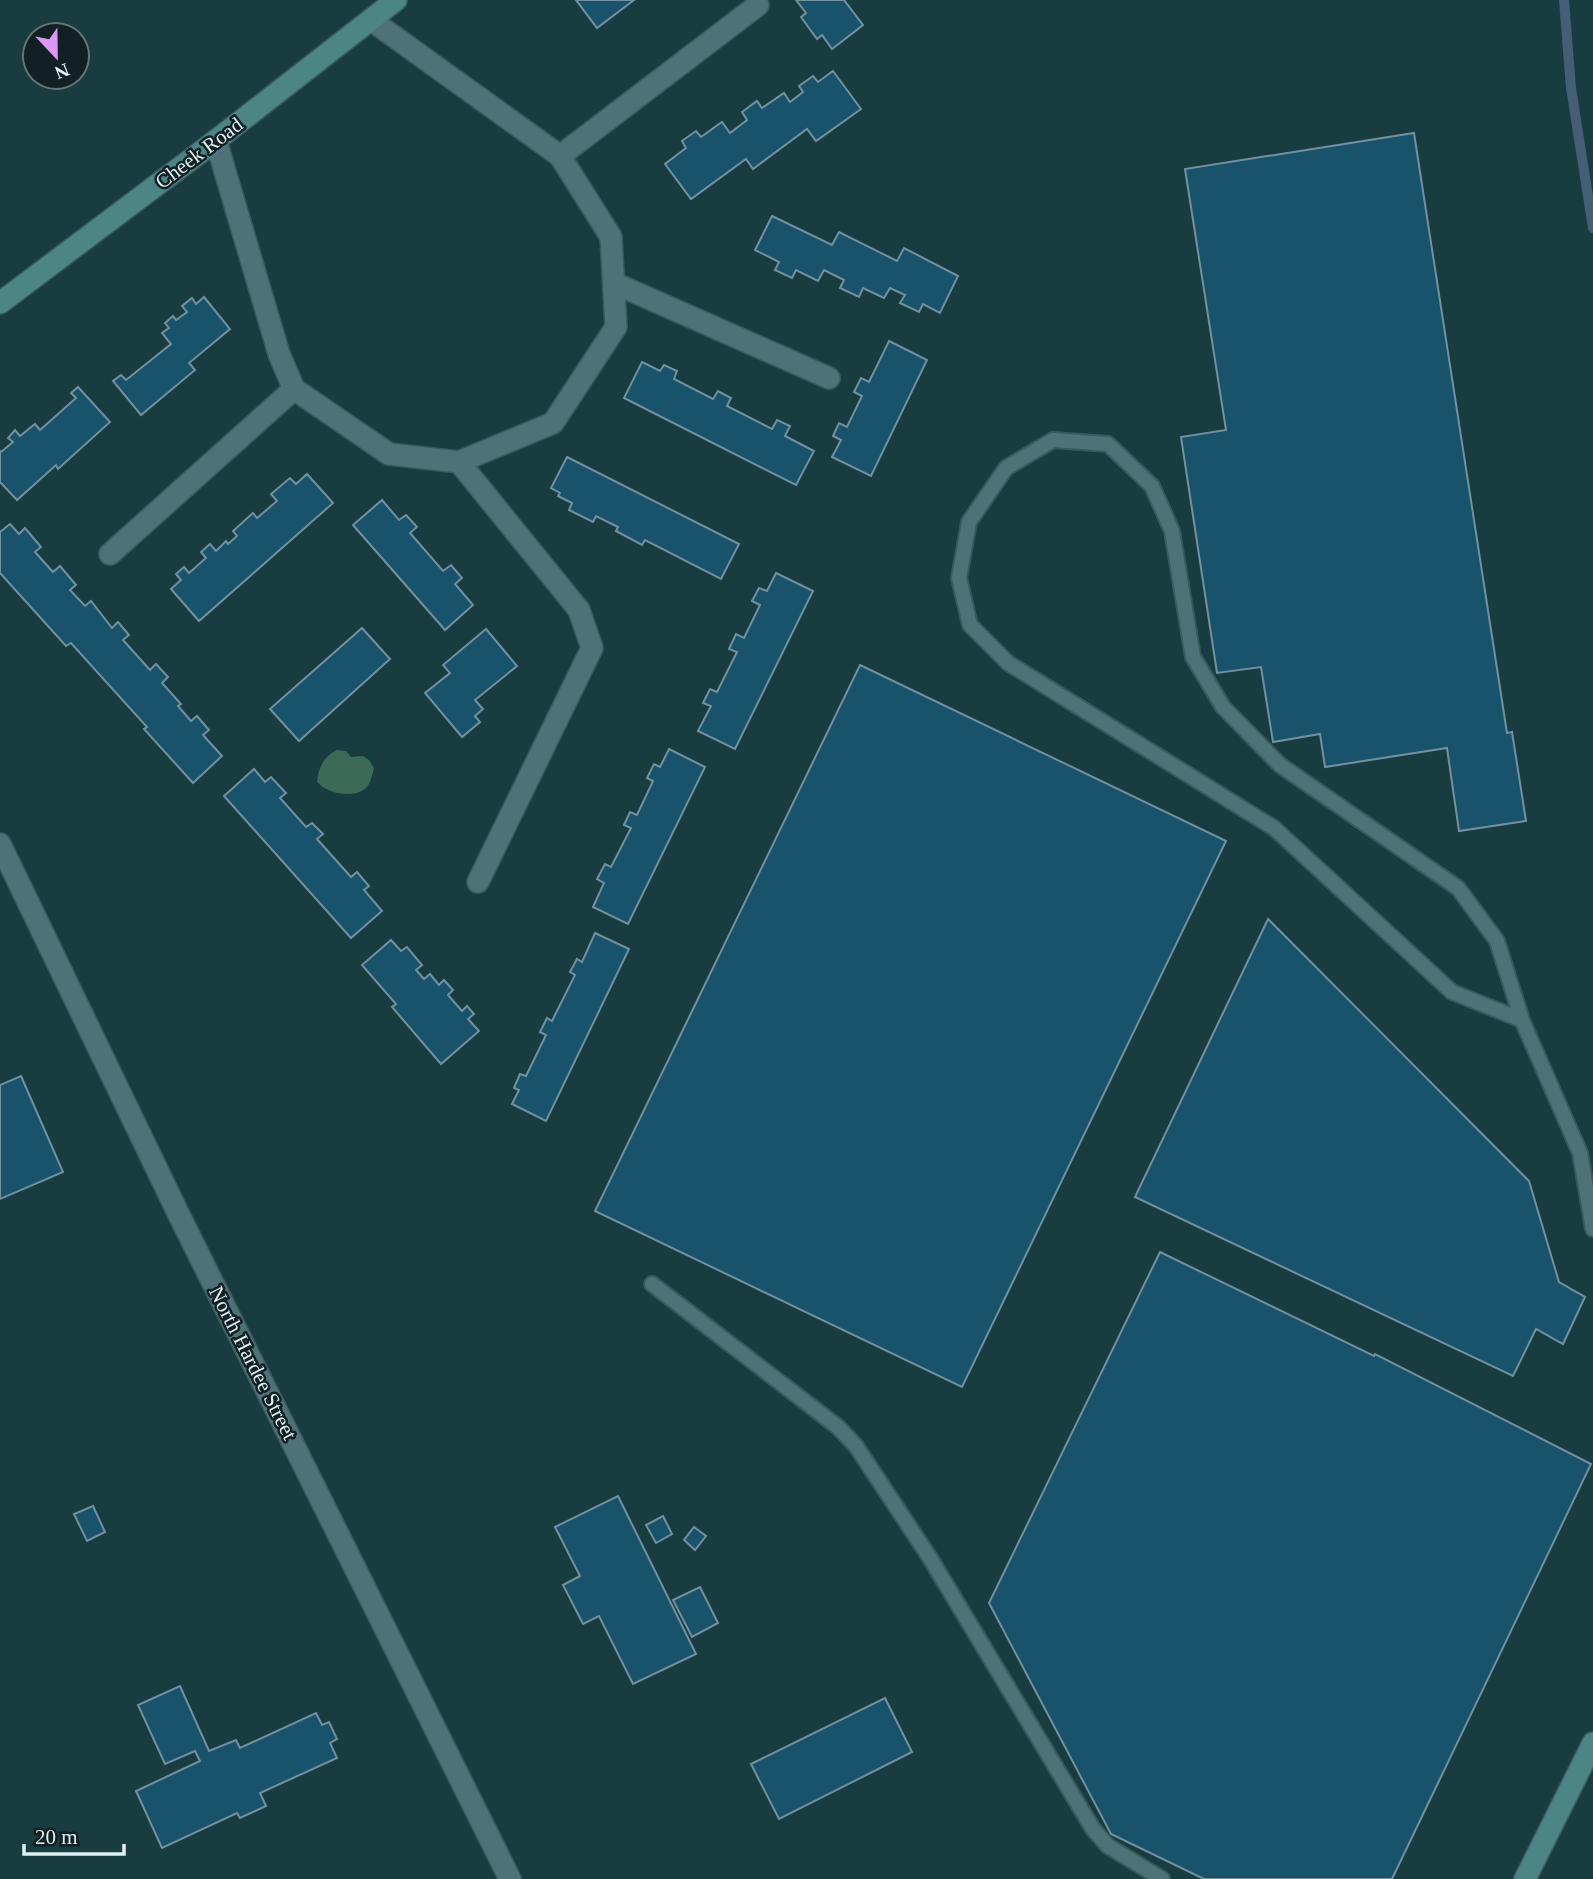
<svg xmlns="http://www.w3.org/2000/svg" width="1593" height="1879" viewBox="0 0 1593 1879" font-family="Georgia,serif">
  <rect width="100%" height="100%" fill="#193c41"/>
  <path fill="#3b6b56" d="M337 750 346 751 351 757 363 756 369 760 374 768C372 775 371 784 365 789 351 799 327 793 317 782 318 768 324 756 337 750Z"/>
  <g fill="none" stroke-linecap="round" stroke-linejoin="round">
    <polyline stroke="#435e75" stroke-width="10" points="1564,0 1571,88 1593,228"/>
  </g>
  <g fill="#18526b" stroke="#72909f" stroke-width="2">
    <polygon points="576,0 634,0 597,28"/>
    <polygon points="796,0 844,0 863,25 832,49 822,35 817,39 801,17 806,13"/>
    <polygon points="833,71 861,109 816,141 807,129 753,169 746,159 691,199 665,164 686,148 682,141 696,131 701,137 722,122 730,133 747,120 742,112 757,101 762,108 784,93 790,102 803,92 799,86 813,76 818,82"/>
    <polygon points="1414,133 1507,733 1512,732 1526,821 1459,831 1447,748 1325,767 1320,734 1273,742 1261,667 1217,673 1181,437 1226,430 1185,169"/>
    <polygon points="772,216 832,245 839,232 897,261 904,248 958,276 940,313 923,304 919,312 900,303 905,295 890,288 884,298 863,288 859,297 840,288 844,280 824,270 818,281 796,270 792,278 775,270 779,262 755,250"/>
    <polygon points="204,297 230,329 189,363 195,370 141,415 113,381 121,375 126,380 171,344 162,333 169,328 165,323 173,316 176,320 187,312 182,306 192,298 196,304"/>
    <polygon points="889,341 927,360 871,476 832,457 841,440 833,436 839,423 847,427 862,396 854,392 861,378 869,382"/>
    <polygon points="642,362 660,371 664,365 677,371 674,379 713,399 718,391 731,398 727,406 772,429 777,420 790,426 785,436 814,451 796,485 624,398"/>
    <polygon points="78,387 110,422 58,469 56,465 17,500 0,482 0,451 1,452 13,442 8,438 15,430 20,436 35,424 40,430 76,398 71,393"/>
    <polygon points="567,457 739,544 721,579 645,540 642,545 616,531 618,527 596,516 593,522 569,510 572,503 558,496 560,493 551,488"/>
    <polygon points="307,474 333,503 199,621 171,589 181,580 176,574 184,567 189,573 206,558 201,552 210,544 216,551 226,541 228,544 237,536 233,531 253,513 257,518 277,501 271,494 290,478 296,484"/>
    <polygon points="382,500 399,520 406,515 417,527 410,533 443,571 451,565 462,578 455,584 473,605 445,630 353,525"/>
    <polygon points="10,524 19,534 25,528 41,547 35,552 53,572 60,566 76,585 70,590 85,606 91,601 112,628 118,622 129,635 123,640 150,670 156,664 168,677 162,683 181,704 178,706 191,721 197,716 209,730 203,735 222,756 193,783 144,729 147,727 71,643 66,646 0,573 0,532"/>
    <polygon points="776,573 813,591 735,749 698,731 711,706 703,703 710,689 717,692 737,652 729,649 736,634 744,638 760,605 752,601 759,588 767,591"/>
    <polygon points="362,628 390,659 299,741 270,709"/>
    <polygon points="486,629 517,666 475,700 483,709 475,716 480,722 462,737 425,693 450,673 443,665"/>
    <polygon points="860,665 1226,841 962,1387 595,1211"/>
    <polygon points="669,749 705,767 628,924 593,907 604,883 597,879 605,864 611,867 631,828 624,825 630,812 637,815 653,781 647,778 654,764 660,767"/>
    <polygon points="254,769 265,782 271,777 286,793 280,798 306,827 312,823 323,834 317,839 351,877 357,872 369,886 364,890 382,911 351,938 224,796"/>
    <polygon points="1268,919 1529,1181 1559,1282 1585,1297 1563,1344 1536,1329 1513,1376 1135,1197"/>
    <polygon points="595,933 629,949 546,1121 512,1104 519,1090 514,1088 520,1074 526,1076 546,1035 540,1032 547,1018 552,1021 575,975 570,972 577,959 582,962"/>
    <polygon points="391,940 401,951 407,947 422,965 416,970 424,979 430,974 439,985 444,980 453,990 448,995 462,1011 467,1006 474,1014 468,1019 479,1031 441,1064 392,1007 396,1004 362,965"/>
    <polygon points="21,1076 63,1172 0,1199 0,1085"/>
    <polygon points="1160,1252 1374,1356 1375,1354 1591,1464 1392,1879 1204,1879 1111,1834 989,1603"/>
    <polygon points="618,1496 696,1654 633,1684 599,1616 583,1624 563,1585 580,1576 555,1527"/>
    <polygon points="93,1506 105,1532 87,1541 74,1514"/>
    <polygon points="663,1516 672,1534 656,1543 646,1525"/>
    <polygon points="694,1527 706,1536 695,1550 684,1540"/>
    <polygon points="700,1587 718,1623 692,1637 673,1600"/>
    <polygon points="180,1686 209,1751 236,1740 240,1748 316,1713 322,1725 329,1722 337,1739 330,1743 337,1758 260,1793 266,1806 240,1818 237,1813 162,1848 136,1791 200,1761 195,1751 165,1764 138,1705"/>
    <polygon points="885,1698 912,1752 779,1819 751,1764"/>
  </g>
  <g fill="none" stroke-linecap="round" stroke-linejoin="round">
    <defs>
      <g id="service">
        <polyline points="1522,1020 1452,992 1274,828 1008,663 970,625 959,578 969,522 1006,468 1053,440 1108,444 1152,486 1172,531 1193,657 1223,707 1280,765 1458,888 1497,941 1522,1020 1580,1153 1593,1229"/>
        <polyline points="652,1284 838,1427 856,1446 930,1558 1093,1829 1108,1846 1162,1879"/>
      </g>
      <g id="minor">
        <polyline points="216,141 279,354 294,389 389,454 459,462 553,423 616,327 611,237 560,156 371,20"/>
        <polyline points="560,156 758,5"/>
        <polyline points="614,283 829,378"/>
        <polyline points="459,462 579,610 592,648 478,882"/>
        <polyline points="110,554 294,389"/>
      </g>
      <polyline id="tertiary" points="0,844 180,1217 510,1879"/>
      <g id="secondary">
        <polyline points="0,303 210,145 396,0"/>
        <polyline points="1525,1879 1593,1743"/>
      </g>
    </defs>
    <use href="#service" stroke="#3a595d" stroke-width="18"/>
    <use href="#minor" stroke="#3a595d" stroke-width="24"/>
    <use href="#tertiary" stroke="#3a595d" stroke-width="24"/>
    <use href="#secondary" stroke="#3a595d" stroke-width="24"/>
    <use href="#service" stroke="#4e7277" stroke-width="14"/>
    <use href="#minor" stroke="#4e7277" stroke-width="21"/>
    <use href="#tertiary" stroke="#4e7277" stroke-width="21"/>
    <use href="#secondary" stroke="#4c8586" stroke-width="21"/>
  </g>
  <g text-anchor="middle" stroke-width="5" stroke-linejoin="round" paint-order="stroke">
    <g font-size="21" fill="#def1f4" stroke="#122023">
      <text transform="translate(199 153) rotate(-37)" y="7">Cheek Road</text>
      <text transform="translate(253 1363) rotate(63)" y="7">North Hardee Street</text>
    </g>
  </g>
  <g transform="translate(56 56) rotate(158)"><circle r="33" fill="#122023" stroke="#647477" stroke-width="2"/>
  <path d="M0-5L12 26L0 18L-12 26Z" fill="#de98f3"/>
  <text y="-10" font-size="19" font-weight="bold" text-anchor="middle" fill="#def1f4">N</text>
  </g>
  <path d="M24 1844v10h100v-10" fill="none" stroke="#def1f4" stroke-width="3.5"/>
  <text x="35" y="1844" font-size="21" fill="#def1f4" stroke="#122023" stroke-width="5" paint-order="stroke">20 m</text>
</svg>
